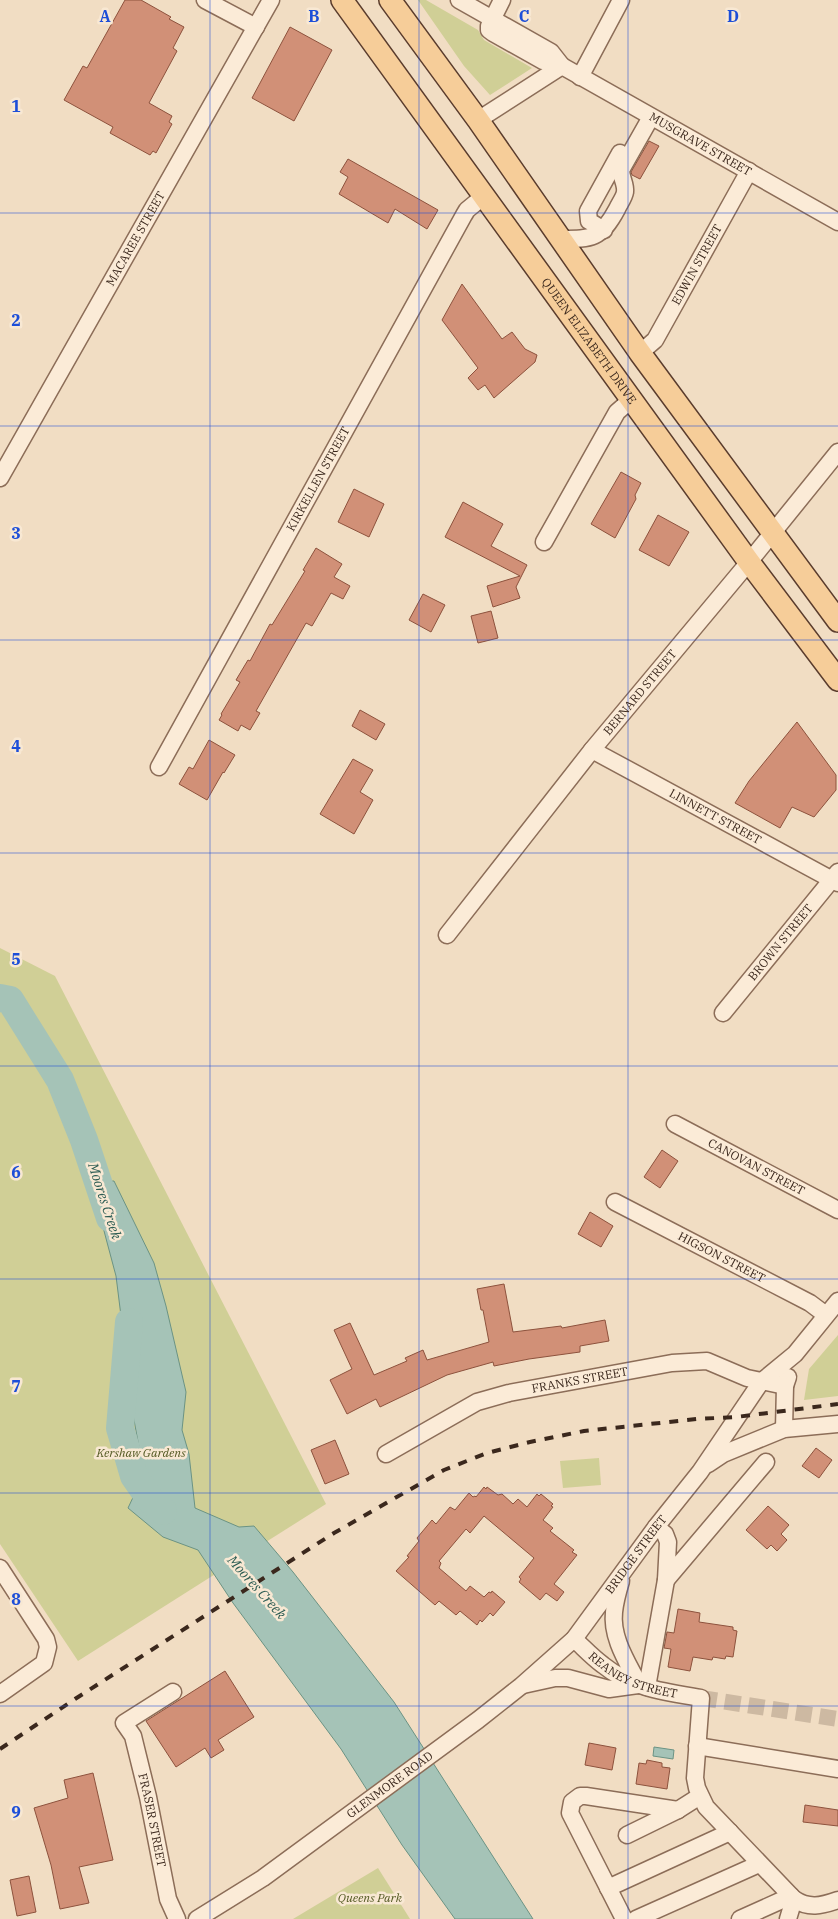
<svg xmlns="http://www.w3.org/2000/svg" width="838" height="1919" viewBox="0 0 838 1919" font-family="'IBM Plex Serif',serif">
  <rect width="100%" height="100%" fill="#f1ddc3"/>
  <g fill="#d0cf96">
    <polygon points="418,0 426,0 478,30 484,40 532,68 490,95 464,66"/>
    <polygon points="0,948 55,976 326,1504 78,1661 0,1544"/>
    <polygon points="838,1335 838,1396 804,1400 809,1369"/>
    <polygon points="599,1458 601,1485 563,1488 560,1461"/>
    <polygon points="378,1868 410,1919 293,1919"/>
  </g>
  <g fill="#a5c3b7" stroke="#6b9384">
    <polygon points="114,1181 154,1263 166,1306 186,1392 182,1430 189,1454 195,1508 239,1527 254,1526 293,1572 394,1702 533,1919 455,1919 402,1845 341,1749 233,1603 198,1550 163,1537 128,1508 144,1474 134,1420 116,1276 91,1182"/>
    <polygon points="654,1747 674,1750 673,1759 653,1756"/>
  </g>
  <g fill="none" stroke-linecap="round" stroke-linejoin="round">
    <g stroke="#a5c3b7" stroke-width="28">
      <polyline points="0,998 10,1000 60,1080 84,1140 110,1218"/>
      <polyline points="129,1322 120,1428 134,1476 152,1502 163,1511"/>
    </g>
  </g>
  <g fill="#d19077" stroke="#8d523d">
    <polygon points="125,0 141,0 171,17 169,19 184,27 173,48 177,51 149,103 172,116 169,122 172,124 156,153 153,151 150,155 110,133 113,127 64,100 83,66 87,68"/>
    <polygon points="290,27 332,50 294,121 252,98"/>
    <polygon points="649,141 659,146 640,179 632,175 631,172"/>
    <polygon points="348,159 438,210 427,229 395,209 388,223 339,194 348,177 340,172"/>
    <polygon points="462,284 502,339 512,332 525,349 537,355 535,362 494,398 485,385 478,390 468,378 478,368 442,320"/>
    <polygon points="621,472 641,483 635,495 636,499 615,538 591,524"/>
    <polygon points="354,489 384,504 369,537 338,522"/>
    <polygon points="463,502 503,524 491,546 527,565 516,587 520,598 493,607 487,586 520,576 445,537"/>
    <polygon points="658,515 689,532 669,566 639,550"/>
    <polygon points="316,548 342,564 334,577 350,586 343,599 331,593 312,626 306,623 256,711 260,713 250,730 241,725 238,731 219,720 222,715 221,714 240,682 236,680 248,660 250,661 270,624 272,625 305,571 303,570"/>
    <polygon points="423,594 445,605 431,632 409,620"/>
    <polygon points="491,611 498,638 478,643 471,616"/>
    <polygon points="360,710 385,724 376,740 352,726"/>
    <polygon points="797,722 836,775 836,790 814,817 792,807 780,828 735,803 749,781"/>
    <polygon points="209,740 235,755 224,773 223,772 207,800 179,784 189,767 193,769"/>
    <polygon points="353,759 373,770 360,792 373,800 354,834 320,814"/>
    <polygon points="662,1150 678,1161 660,1188 644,1177"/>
    <polygon points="590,1212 613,1226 601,1247 578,1234"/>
    <polygon points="504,1284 513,1332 561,1326 562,1328 605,1320 609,1341 580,1346 580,1352 529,1359 494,1366 493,1362 447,1375 380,1407 376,1399 347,1414 330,1380 352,1369 334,1330 350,1323 374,1375 407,1361 405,1358 423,1350 427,1360 489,1342 483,1310 481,1310 477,1289"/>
    <polygon points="335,1440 349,1474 325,1484 311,1450"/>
    <polygon points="816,1448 832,1460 819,1478 802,1466"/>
    <polygon points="484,1487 486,1489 487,1487 498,1495 502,1494 513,1504 518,1499 527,1507 537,1494 539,1496 541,1494 553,1504 551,1506 553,1507 543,1520 553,1528 550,1531 574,1550 572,1552 577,1555 554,1584 564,1592 557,1601 546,1593 540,1600 519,1582 521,1579 519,1577 534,1558 484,1516 470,1533 466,1529 439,1561 441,1563 439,1568 466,1591 470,1586 484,1597 489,1592 491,1593 492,1591 505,1602 493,1616 490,1613 482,1622 480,1620 477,1625 460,1611 456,1615 439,1601 435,1605 396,1571 409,1557 407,1556 419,1541 417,1538 432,1520 436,1524 450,1507 455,1510 469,1493 473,1497 475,1496 476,1497"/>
    <polygon points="768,1506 789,1525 781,1534 787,1540 777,1551 771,1545 767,1549 746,1530"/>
    <polygon points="678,1609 700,1613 699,1622 733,1627 733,1630 737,1631 733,1657 726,1656 725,1659 713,1657 712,1660 693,1657 690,1671 668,1667 671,1649 664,1648 667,1632 674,1633"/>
    <polygon points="225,1671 254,1717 218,1740 224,1750 211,1758 205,1748 176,1767 146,1721"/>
    <polygon points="589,1743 616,1748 612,1770 585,1765"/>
    <polygon points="647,1760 662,1763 662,1767 670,1768 667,1789 636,1784 639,1763 646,1764"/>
    <polygon points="93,1773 113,1860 79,1867 89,1903 60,1909 51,1865 34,1808 68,1798 64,1780"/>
    <polygon points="805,1805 838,1810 838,1826 803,1822"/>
    <polygon points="29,1876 36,1912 17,1916 10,1880"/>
  </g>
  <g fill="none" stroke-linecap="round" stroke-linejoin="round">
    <polyline stroke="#cdb9a2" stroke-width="16" stroke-dasharray="16 8" stroke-linecap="butt" points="701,1698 838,1719"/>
    <defs>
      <g id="minor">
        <polyline points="205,0 256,27"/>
        <polyline points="459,0 551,52 562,66"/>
        <path id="s1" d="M502 0 489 26V30L493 33 543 61 562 66 838 222"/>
        <polyline points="580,77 621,0"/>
        <polyline points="478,120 562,66"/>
        <polyline points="604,230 589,221 588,211 620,153"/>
        <path d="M561 239C592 239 601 239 617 209 619 204 624 198 625 192 626 184 621 178 621 170L651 117"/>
        <path id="s2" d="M640 353 655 340 749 171"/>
        <path id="s3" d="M0 478 271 0"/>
        <polyline points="544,542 617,412 632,399"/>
        <path id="s4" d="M592 750 838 883"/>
        <path id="s5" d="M159 767 464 215 467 210 484 196"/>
        <path id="s6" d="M447 935 592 750 749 562 838 452"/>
        <path id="s7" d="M723 1013 838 872"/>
        <path id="s8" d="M675 1124 838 1210"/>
        <path id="s9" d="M615 1202 810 1303 826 1315"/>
        <polyline points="784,1429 785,1386 788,1377"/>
        <path id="s10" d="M386 1454 477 1402 509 1393 672 1363 707 1361 747 1378 785 1386"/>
        <polyline points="708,1464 723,1454 784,1429 838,1424"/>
        <polyline points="656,1527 665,1534 668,1542 666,1580 766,1462"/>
        <polyline points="0,1568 46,1639 48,1647 44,1663 0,1694"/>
        <path d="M621 1581C618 1591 615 1602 614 1612 611 1638 628 1663 639 1685"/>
        <path id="s11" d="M574 1639C583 1647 592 1657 603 1665 631 1688 666 1692 701 1698L695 1778 697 1788 706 1807 794 1899C809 1909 821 1906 838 1900"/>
        <polyline points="523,1685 555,1678 568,1678 609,1689 638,1685"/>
        <polyline points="647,1687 666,1580"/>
        <path id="s12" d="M173 1692 124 1723 133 1736 148 1797 168 1899 177 1919"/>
        <polyline points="697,1746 838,1769"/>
        <polyline points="627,1835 678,1810 700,1796"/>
        <polyline points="608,1888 730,1832"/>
        <path id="s13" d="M197 1919 263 1878 478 1720 521 1686 574 1639 656 1527 700 1472 761 1382 795 1354 838 1301"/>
        <polyline points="624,1919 570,1813 572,1802 580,1796 586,1796 678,1810"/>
        <polyline points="636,1919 759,1864"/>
        <polyline points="740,1919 791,1896"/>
        <polyline points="788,1919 794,1899"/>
      </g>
      <g id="major">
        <path id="s14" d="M342 0 749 562 838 680"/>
        <polyline points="390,0 478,120 640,353 838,621"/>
      </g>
    </defs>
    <use href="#minor" stroke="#8c6d58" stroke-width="19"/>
    <use href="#major" stroke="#5a3c2d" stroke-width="24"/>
    <use href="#minor" stroke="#fbebd7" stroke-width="16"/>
    <use href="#major" stroke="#f6cd99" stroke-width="21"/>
    <polyline stroke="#3b281d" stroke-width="4" stroke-dasharray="9 9" stroke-linecap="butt" points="0,1749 75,1699 334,1533 444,1470 487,1453 530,1442 584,1431 697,1419 736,1417 838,1404"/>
  </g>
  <path fill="none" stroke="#1d4ed8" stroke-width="1" stroke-opacity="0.55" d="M210 0V1919M419 0V1919M628 0V1919M0 213H838M0 426H838M0 640H838M0 853H838M0 1066H838M0 1279H838M0 1493H838M0 1706H838"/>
  <g text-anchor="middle" stroke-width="5" stroke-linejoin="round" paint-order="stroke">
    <g font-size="12" fill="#3b281d" stroke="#f8e8d3">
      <text dy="4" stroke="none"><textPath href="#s1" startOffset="274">MUSGRAVE STREET</textPath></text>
      <text dy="4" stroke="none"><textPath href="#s3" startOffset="275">MACAREE STREET</textPath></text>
      <text dy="4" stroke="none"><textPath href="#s2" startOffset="106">EDWIN STREET</textPath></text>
      <text dy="4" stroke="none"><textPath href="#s14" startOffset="421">QUEEN ELIZABETH DRIVE</textPath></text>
      <text dy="4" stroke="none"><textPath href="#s5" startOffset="329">KIRKELLEN STREET</textPath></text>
      <text dy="4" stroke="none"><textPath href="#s6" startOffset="310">BERNARD STREET</textPath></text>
      <text dy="4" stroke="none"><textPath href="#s4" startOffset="140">LINNETT STREET</textPath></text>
      <text dy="4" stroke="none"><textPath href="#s7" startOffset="91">BROWN STREET</textPath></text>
      <text dy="4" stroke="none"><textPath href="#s8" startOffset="92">CANOVAN STREET</textPath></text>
      <text dy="4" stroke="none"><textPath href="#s9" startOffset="120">HIGSON STREET</textPath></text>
      <text dy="4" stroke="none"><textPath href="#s10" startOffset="210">FRANKS STREET</textPath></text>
      <text dy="4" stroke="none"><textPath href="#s13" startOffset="575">BRIDGE STREET</textPath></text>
      <text dy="4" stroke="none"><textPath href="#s11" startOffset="71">REANEY STREET</textPath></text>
      <text dy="4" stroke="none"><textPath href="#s13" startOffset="235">GLENMORE ROAD</textPath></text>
      <text dy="4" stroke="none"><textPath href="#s12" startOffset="160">FRASER STREET</textPath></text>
    </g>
    <g font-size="12" font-style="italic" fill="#535923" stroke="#f8e8d3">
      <text x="141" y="1457">Kershaw Gardens</text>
      <text x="370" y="1902">Queens Park</text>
    </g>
    <g font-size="14" font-style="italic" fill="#2c5c53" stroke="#f8e8d3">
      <text transform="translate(105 1201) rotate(72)" y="5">Moores Creek</text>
      <text transform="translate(257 1587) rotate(48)" y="5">Moores Creek</text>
    </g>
  </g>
  <g font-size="16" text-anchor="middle" font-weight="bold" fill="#1d4ed8" stroke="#f8e8d3" stroke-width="5" stroke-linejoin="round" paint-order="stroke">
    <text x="105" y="22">A</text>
    <text x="314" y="22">B</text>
    <text x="524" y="22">C</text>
    <text x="733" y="22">D</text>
    <text x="16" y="112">1</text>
    <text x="16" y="326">2</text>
    <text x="16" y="539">3</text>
    <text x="16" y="752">4</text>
    <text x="16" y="965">5</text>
    <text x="16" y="1178">6</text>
    <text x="16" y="1392">7</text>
    <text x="16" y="1605">8</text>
    <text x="16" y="1818">9</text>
  </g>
</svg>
